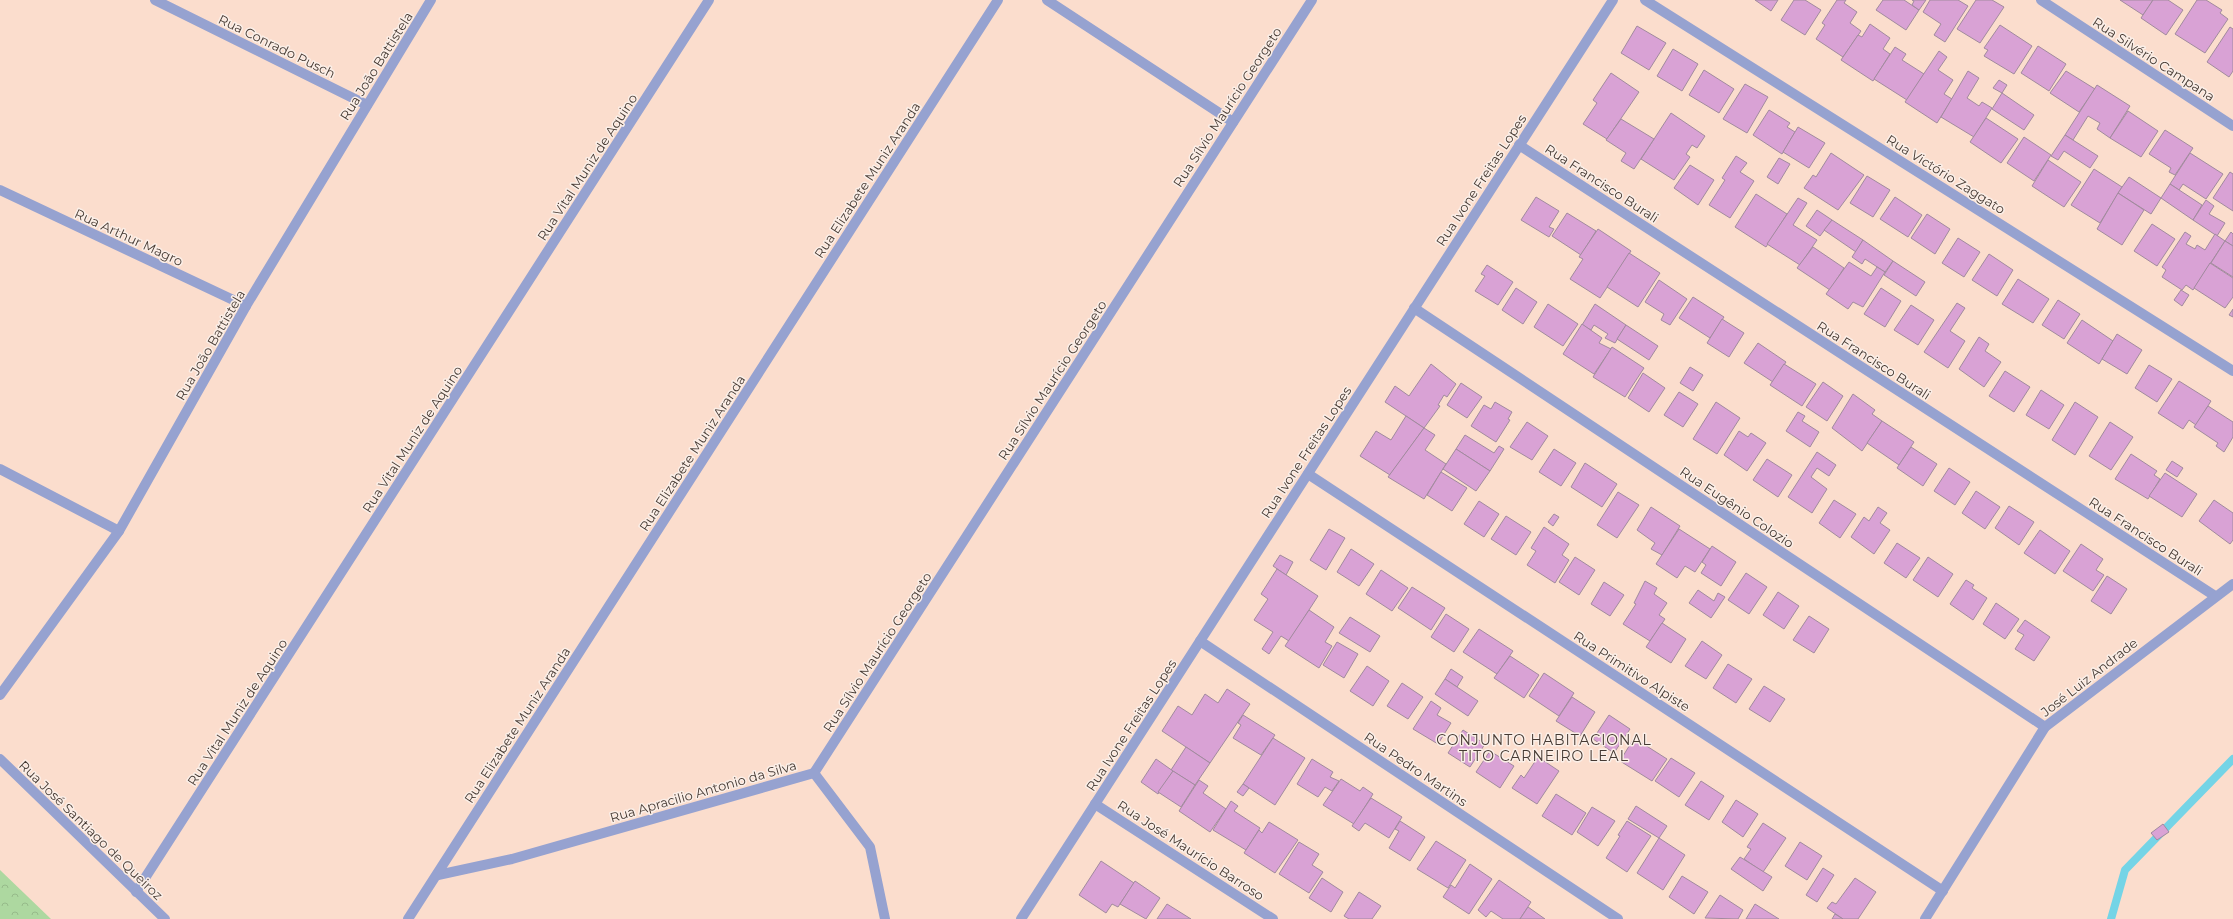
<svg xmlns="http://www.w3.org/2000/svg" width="2233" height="919" viewBox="0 0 2233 919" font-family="Montserrat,sans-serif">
  <defs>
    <pattern id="forest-crowns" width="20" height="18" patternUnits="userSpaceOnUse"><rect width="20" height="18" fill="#add8a0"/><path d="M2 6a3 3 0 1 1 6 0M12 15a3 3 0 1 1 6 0" fill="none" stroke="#96ba8a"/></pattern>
  </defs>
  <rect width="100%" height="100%" fill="#fbddcd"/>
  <polygon fill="url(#forest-crowns)" points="0,870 51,919 0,919"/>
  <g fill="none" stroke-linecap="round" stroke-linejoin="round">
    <polyline stroke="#74d4e6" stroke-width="8" points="2111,919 2125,870 2233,759"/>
  </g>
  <g fill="#d9a2d5" stroke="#a18a9e">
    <polygon points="1755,0 1778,0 1771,11"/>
    <polygon points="1794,0 1805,0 1821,10 1805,35 1781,20"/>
    <polygon points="1837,0 1846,0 1844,3 1857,12 1850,23 1861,31 1843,57 1816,39 1825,25 1822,23"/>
    <polygon points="1883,0 1904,0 1919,10 1906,30 1876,10"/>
    <polygon points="1912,0 1926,0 1919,10 1912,5 1914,1"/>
    <polygon points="1930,0 1958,0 1968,6 1945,42 1934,35 1941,24 1923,12"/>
    <polygon points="1976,0 1992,0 2004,7 1980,43 1957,29"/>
    <polygon points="2120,0 2153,0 2143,15"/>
    <polygon points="2153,0 2168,0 2183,10 2166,35 2141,18"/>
    <polygon points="2197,0 2206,0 2222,10 2220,13 2228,19 2205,53 2175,34"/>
    <polygon points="1870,24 1890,38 1883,49 1890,54 1873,81 1841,60 1858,35 1862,37"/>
    <polygon points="2000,25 2032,46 2014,74 1984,56 1988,50 1984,48"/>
    <polygon points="1637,26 1666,43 1649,70 1621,53"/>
    <polygon points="2230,27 2233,29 2233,71 2229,77 2207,62"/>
    <polygon points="2038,46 2066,64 2049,91 2021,73"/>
    <polygon points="1895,47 1906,54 1902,60 1924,74 1907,100 1874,79"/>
    <polygon points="1673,49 1698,64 1682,91 1657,76"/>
    <polygon points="1939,51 1947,57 1938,70 1953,80 1944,94 1952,99 1937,123 1905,102"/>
    <polygon points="1704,70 1734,89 1719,113 1689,95"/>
    <polygon points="1968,71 1979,78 1967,98 1979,106 1982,102 1992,108 1974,137 1941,117"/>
    <polygon points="2066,71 2095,89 2079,112 2050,93"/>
    <polygon points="1611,73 1639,92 1607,139 1583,124 1597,103 1593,100"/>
    <polygon points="1999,80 2007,85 2002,93 1993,88"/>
    <polygon points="1745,84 1768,97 1747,133 1723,119"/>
    <polygon points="2097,85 2130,106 2110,138 2097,129 2100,123 2088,116 2073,140 2065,135"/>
    <polygon points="2002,93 2034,115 2024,130 1992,109"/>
    <polygon points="1769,110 1790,123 1787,127 1795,132 1782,154 1753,135"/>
    <polygon points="2128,111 2158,131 2141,157 2110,138"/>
    <polygon points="1671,113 1705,136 1697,148 1692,145 1686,154 1690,157 1674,180 1641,159"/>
    <polygon points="1986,118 2018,139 2001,163 1970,142"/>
    <polygon points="1621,119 1654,139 1634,169 1621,161 1626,153 1606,140"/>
    <polygon points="1798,127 1825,143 1809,168 1783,152"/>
    <polygon points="2165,130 2193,148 2175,175 2169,172 2171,168 2149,154"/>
    <polygon points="2065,135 2098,156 2090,168 2064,151 2058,160 2051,156"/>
    <polygon points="2024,137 2051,155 2034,181 2007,163"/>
    <polygon points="1831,153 1864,175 1838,210 1804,188 1813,175 1816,177"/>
    <polygon points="2190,153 2223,174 2206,199 2183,184 2179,190 2170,184"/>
    <polygon points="1736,156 1747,163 1740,172 1754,181 1730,218 1709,205 1725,180 1722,178"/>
    <polygon points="1779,158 1790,164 1778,184 1767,177"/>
    <polygon points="2048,160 2081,182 2064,207 2032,186"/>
    <polygon points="1690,165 1714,180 1698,205 1674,188"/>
    <polygon points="2094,169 2122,187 2100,223 2071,205"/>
    <polygon points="2230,172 2233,174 2233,211 2213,198"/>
    <polygon points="1867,176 1890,190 1873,217 1850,203"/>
    <polygon points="2129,177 2161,198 2151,214 2118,193"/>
    <polygon points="2170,184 2202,205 2193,220 2161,198"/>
    <polygon points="2118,193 2144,210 2122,245 2097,229"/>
    <polygon points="1756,194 1787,214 1766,247 1735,227"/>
    <polygon points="1536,197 1559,211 1549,227 1554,229 1549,237 1521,220"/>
    <polygon points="1895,197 1922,215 1908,237 1880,219"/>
    <polygon points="1798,198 1807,203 1793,225 1817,240 1800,265 1767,244"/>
    <polygon points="2206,200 2214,206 2209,214 2225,223 2217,236 2193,220"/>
    <polygon points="1817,210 1832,220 1820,236 1806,226"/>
    <polygon points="1567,213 1596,231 1581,255 1552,236"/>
    <polygon points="1927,214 1950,229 1935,254 1911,238"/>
    <polygon points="1832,220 1863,240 1856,252 1824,230"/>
    <polygon points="2152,224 2175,239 2157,266 2134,251"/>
    <polygon points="1598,229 1631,251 1600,298 1570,279 1583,259 1579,257"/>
    <polygon points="2185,232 2191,236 2186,244 2195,249 2197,245 2205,250 2215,234 2225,241 2193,290 2186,285 2182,290 2162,277 2166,270 2162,267"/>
    <polygon points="2231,232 2233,234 2233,246 2225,241"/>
    <polygon points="1958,238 1980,252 1964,277 1942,263"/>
    <polygon points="1863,240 1893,261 1885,272 1865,259 1862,264 1852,257"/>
    <polygon points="2225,241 2233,246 2233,277 2211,263"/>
    <polygon points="1813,247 1844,268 1830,290 1797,268"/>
    <polygon points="1629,253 1660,273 1638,307 1607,287"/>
    <polygon points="1989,254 2013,270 1997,296 1972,280"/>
    <polygon points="1893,261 1925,282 1916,296 1884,275"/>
    <polygon points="1849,262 1871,276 1877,267 1885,272 1863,307 1853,302 1848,309 1826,294"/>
    <polygon points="2210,263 2233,278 2233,297 2225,308 2194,288"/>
    <polygon points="1487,265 1513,282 1498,305 1475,291 1485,276 1481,274"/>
    <polygon points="2018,279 2049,299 2033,323 2002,304"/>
    <polygon points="1659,280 1687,299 1670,325 1661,320 1664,314 1645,302"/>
    <polygon points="1516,288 1537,302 1523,324 1502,310"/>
    <polygon points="1881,288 1901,301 1885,327 1864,314"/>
    <polygon points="2181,290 2189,295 2182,306 2174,300"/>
    <polygon points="1693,297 1724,317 1710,338 1679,318"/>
    <polygon points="2058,300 2080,314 2064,339 2042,325"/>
    <polygon points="1957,303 1965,308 1950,331 1965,341 1948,368 1924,352"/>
    <polygon points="1548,304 1578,324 1563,346 1534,327"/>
    <polygon points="1595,304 1626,325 1615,343 1605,338 1608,334 1594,325 1591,330 1582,325"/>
    <polygon points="1911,305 1934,320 1918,345 1894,330"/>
    <polygon points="2233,309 2233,317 2229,315"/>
    <polygon points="1722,319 1744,333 1729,357 1707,343"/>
    <polygon points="2082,320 2113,341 2099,364 2067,343"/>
    <polygon points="1582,324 1602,338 1599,343 1611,349 1594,374 1563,354"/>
    <polygon points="1626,325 1658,346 1649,360 1617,339"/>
    <polygon points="2117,334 2142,350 2127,374 2102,359"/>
    <polygon points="1979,337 1989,344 1985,351 2001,362 1984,387 1959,369"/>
    <polygon points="1758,343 1786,362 1773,382 1744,363"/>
    <polygon points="1612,347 1644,368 1625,397 1593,377"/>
    <polygon points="1431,364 1456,384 1447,397 1444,395 1438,405 1440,406 1424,428 1385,402 1395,386 1409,396"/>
    <polygon points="1784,364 1816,384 1802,406 1770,385"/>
    <polygon points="2149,365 2172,379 2157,402 2135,388"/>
    <polygon points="1690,367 1703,375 1693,391 1680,383"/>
    <polygon points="2005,371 2030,387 2014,412 1989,396"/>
    <polygon points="1643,373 1665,388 1649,412 1628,398"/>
    <polygon points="2179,381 2211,401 2196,425 2189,420 2183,429 2158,413"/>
    <polygon points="1823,382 1843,396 1827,421 1806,407"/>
    <polygon points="1461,383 1482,397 1467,418 1447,405"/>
    <polygon points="2041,390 2064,405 2049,429 2026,415"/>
    <polygon points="1679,392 1698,404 1683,427 1664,415"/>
    <polygon points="1853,394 1875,410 1872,414 1882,421 1862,451 1832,428"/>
    <polygon points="1495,402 1512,412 1508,419 1510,420 1496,442 1471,426 1484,405 1491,409"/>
    <polygon points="1716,402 1740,418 1717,454 1693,439"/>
    <polygon points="2075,402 2098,417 2075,455 2052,440"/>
    <polygon points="2208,406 2233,422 2233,437 2224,452 2216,446 2218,443 2194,427"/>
    <polygon points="1798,412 1805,416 1802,421 1819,432 1810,447 1786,431"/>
    <polygon points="1406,416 1424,428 1390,475 1360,456 1376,431 1391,440"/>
    <polygon points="1882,421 1914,442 1899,465 1867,443"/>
    <polygon points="1527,422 1548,436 1532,460 1510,447"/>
    <polygon points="2110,422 2133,437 2111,470 2089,456"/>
    <polygon points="1424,428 1435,435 1425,450 1446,464 1424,499 1388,477"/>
    <polygon points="1739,431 1748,437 1751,433 1766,443 1747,471 1724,455"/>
    <polygon points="1465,435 1494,453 1499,446 1504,449 1490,471 1456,449"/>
    <polygon points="1911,447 1937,464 1923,486 1897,468"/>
    <polygon points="1456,449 1490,471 1476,491 1443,469"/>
    <polygon points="1554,449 1576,463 1561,486 1539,472"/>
    <polygon points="1817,452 1836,465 1829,476 1817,468 1811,477 1827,489 1812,513 1788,497"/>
    <polygon points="2131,454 2157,471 2154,475 2160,479 2148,499 2115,479"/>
    <polygon points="1767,459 1792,475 1778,497 1753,480"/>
    <polygon points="2172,461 2183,468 2177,477 2166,470"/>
    <polygon points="1585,463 1617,484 1602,507 1571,487"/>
    <polygon points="1949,468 1970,482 1955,505 1934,491"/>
    <polygon points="1441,472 1467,488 1452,511 1427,495"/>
    <polygon points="2165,473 2197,494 2182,517 2149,496"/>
    <polygon points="1976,491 2000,507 1985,529 1962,513"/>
    <polygon points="1618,492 1639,505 1617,538 1597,525"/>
    <polygon points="1834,500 1856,514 1840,538 1819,523"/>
    <polygon points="2214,500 2233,513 2233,540 2230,544 2199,521"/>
    <polygon points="1479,501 1499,514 1484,537 1464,524"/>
    <polygon points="2009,506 2034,522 2019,545 1995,528"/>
    <polygon points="1651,507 1680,526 1662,555 1651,549 1655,543 1637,530"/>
    <polygon points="1878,507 1887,513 1880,523 1890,530 1874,554 1851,537 1864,517 1869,521"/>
    <polygon points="1554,514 1559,517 1553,526 1548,522"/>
    <polygon points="1506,516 1531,532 1516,555 1491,539"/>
    <polygon points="1544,527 1569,544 1562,555 1569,560 1555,583 1527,565 1536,551 1531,548"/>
    <polygon points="1329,529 1345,538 1326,570 1310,560"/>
    <polygon points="1679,529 1710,549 1695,572 1685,566 1677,578 1656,564"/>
    <polygon points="2040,530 2070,551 2055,574 2024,553"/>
    <polygon points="1897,543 1920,558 1906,578 1884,563"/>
    <polygon points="2081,544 2103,559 2096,570 2104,575 2093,591 2063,571"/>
    <polygon points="1712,546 1736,562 1721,586 1701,573 1706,565 1702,562"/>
    <polygon points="1351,549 1374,564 1359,586 1337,572"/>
    <polygon points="1280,555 1293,562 1286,575 1273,566"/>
    <polygon points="1575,557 1595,570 1579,595 1559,582"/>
    <polygon points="1928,557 1953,574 1938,597 1913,580"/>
    <polygon points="1277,569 1318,596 1289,641 1281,636 1269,654 1262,649 1273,632 1254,620 1268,599 1261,594"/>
    <polygon points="1381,570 1408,588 1392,611 1366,594"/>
    <polygon points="1746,573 1767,587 1749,614 1728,600"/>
    <polygon points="2107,576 2127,589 2111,614 2091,601"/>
    <polygon points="1966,580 1974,585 1972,588 1987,598 1973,620 1950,604"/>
    <polygon points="1645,581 1657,588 1654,594 1667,603 1659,615 1665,619 1650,641 1623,624 1636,604 1634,603"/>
    <polygon points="1604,582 1624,595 1610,616 1591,604"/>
    <polygon points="1412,587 1445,608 1431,630 1398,608"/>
    <polygon points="1698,590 1714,601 1718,593 1725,597 1711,618 1689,603"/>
    <polygon points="1778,592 1799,606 1784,629 1763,615"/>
    <polygon points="1996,603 2019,619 2005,639 1983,624"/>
    <polygon points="1309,610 1334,627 1325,642 1332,646 1319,668 1285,646"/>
    <polygon points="1446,614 1469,629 1454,652 1431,637"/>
    <polygon points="1809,616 1829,629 1814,653 1793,640"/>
    <polygon points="1350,617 1380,636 1370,652 1339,633"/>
    <polygon points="2025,620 2050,637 2034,661 2015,649 2024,635 2017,631"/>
    <polygon points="1662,623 1686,639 1671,663 1646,647"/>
    <polygon points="1479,629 1513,651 1497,674 1463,652"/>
    <polygon points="1702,641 1722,655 1706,679 1685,666"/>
    <polygon points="1337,642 1358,654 1344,678 1323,665"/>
    <polygon points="1510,656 1539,675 1524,698 1494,678"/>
    <polygon points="1728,664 1752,679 1736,703 1713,688"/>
    <polygon points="1367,666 1389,681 1373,706 1350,691"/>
    <polygon points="1451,669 1463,677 1457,687 1445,679"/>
    <polygon points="1544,673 1574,693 1559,716 1529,696"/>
    <polygon points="1445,679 1478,701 1468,716 1435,694"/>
    <polygon points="1402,683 1423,697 1408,719 1387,706"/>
    <polygon points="1764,686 1785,699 1770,722 1749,709"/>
    <polygon points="1227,689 1250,704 1210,763 1162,731 1178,706 1192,715 1205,694 1218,703"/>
    <polygon points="1572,697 1595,712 1580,736 1556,721"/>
    <polygon points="1431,701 1441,708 1437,715 1451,723 1438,744 1413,729"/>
    <polygon points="1243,715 1275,735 1261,755 1233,738 1241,725 1238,723"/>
    <polygon points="1609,715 1630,729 1614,753 1593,739"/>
    <polygon points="1463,730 1485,744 1470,767 1448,753"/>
    <polygon points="1273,738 1305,758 1275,805 1243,784"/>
    <polygon points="1634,738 1667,759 1652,781 1620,761"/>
    <polygon points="1186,747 1210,763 1195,785 1171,770"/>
    <polygon points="1490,751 1514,766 1500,788 1476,772"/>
    <polygon points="1538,757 1559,771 1537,804 1512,788 1521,775 1524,778"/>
    <polygon points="1671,758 1695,773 1679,797 1655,781"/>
    <polygon points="1156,759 1173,771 1158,794 1141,782"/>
    <polygon points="1312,759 1333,772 1330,777 1339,781 1332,791 1325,787 1318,797 1297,784"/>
    <polygon points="1173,771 1195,785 1181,807 1158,792"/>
    <polygon points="1341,779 1360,791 1363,787 1373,794 1354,824 1323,805"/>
    <polygon points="1199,780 1208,786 1203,793 1226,809 1210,832 1179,811"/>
    <polygon points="1701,781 1724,796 1709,820 1685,805"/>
    <polygon points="1243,784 1249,788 1243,796 1237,792"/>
    <polygon points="1556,794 1586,813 1572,835 1542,816"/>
    <polygon points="1371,798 1402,817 1389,838 1365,823 1359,831 1352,826"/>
    <polygon points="1736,800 1758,814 1743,837 1722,822"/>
    <polygon points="1231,801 1238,806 1234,811 1260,828 1246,850 1213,830"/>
    <polygon points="1636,806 1667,826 1659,838 1628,819"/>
    <polygon points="1592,807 1615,821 1598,846 1577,832"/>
    <polygon points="1400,821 1425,837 1410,861 1389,848 1399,831 1395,829"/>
    <polygon points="1627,821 1651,836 1627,872 1606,858 1620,836 1618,835"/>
    <polygon points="1269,822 1298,840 1275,873 1244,853 1259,830 1262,833"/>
    <polygon points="1763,823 1786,838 1763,872 1744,859 1751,849 1747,847"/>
    <polygon points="2163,824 2169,832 2157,840 2151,833"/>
    <polygon points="1659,838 1685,855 1663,890 1637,873"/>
    <polygon points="1436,841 1466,860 1448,888 1417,869"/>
    <polygon points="1299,842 1319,854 1312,865 1323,872 1309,893 1279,874"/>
    <polygon points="1800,842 1822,856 1807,880 1785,866"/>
    <polygon points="1740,857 1772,877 1763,891 1731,869"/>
    <polygon points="1101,861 1134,883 1118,907 1112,904 1106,913 1079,895"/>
    <polygon points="1470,864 1492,879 1469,914 1443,897 1451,885 1455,888"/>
    <polygon points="1823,868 1834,875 1817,902 1806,895"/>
    <polygon points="1682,876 1708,892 1694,914 1669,897"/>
    <polygon points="1322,878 1343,892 1331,912 1309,898"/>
    <polygon points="1855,878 1876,892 1858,919 1843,919 1827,908 1832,902 1836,904"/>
    <polygon points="1499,880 1531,902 1520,919 1503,919 1491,911 1486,917 1478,910"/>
    <polygon points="1135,881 1160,898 1146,919 1120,904"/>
    <polygon points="1359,892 1381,906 1372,919 1349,919 1344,916"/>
    <polygon points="1720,895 1743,910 1738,919 1705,918"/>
    <polygon points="1167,904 1191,919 1157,919"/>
    <polygon points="1755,904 1779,919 1746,919"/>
    <polygon points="1528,907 1545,919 1520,919"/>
    <polygon points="1835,914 1843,919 1832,919"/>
  </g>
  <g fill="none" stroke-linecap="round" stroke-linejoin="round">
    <g stroke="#96a2d0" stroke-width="10">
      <polyline points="155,0 367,105"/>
      <polyline points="1047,0 1233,122"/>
      <polyline points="1645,0 2233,371"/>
      <polyline points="2041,0 2233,126"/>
      <polyline points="1519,145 2215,596"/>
      <polyline points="0,190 246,306"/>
      <polyline points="1414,308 2045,727"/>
      <polyline points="0,469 119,531"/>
      <polyline points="1308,474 1943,891"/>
      <polyline points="1200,641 1618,919"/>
      <polyline points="0,695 119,531 246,306 431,0"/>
      <polyline points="0,759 165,919"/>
      <polyline points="814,773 1312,0"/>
      <polyline points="814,773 870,847 885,919"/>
      <polyline points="1095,804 1273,919"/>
      <polyline points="438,875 512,859 814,773"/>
      <polyline points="136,892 709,0"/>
      <polyline points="408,919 998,0"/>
      <polyline points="1021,919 1613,0"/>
      <polyline points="1925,919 2045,727 2233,584"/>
    </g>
  </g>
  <g text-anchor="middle" stroke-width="3" stroke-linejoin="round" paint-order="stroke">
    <g font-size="13" fill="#463a33" stroke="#fbefe8">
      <text transform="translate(277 46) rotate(26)" y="5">Rua Conrado Pusch</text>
      <text transform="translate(2154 59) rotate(33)" y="5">Rua Silvério Campana</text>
      <text transform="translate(376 66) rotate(-58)" y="5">Rua João Battistela</text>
      <text transform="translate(1227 107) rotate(-57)" y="5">Rua Sílvio Maurício Georgeto</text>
      <text transform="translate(587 167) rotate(-57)" y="5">Rua Vital Muniz de Aquino</text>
      <text transform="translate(1946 174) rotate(32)" y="5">Rua Victório Zaggato</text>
      <text transform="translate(867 180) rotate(-57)" y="5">Rua Elizabete Muniz Aranda</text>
      <text transform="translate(1481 180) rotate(-57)" y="5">Rua Ivone Freitas Lopes</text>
      <text transform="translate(1602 183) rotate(33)" y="5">Rua Francisco Burali</text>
      <text transform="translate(129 237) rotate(25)" y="5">Rua Arthur Magro</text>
      <text transform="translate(210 345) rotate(-60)" y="5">Rua João Battistela</text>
      <text transform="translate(1874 360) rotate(33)" y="5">Rua Francisco Burali</text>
      <text transform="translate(1052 380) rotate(-57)" y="5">Rua Sílvio Maurício Georgeto</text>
      <text transform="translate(412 439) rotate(-57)" y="5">Rua Vital Muniz de Aquino</text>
      <text transform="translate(1306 452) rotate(-57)" y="5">Rua Ivone Freitas Lopes</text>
      <text transform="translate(692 453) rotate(-57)" y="5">Rua Elizabete Muniz Aranda</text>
      <text transform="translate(1737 507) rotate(34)" y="5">Rua Eugênio Colozio</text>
      <text transform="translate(2146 536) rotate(33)" y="5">Rua Francisco Burali</text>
      <text transform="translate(877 652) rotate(-57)" y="5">Rua Sílvio Maurício Georgeto</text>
      <text transform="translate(1632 671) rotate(33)" y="5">Rua Primitivo Alpiste</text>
      <text transform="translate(2089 677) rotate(-38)" y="5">José Luiz Andrade</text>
      <text transform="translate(237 712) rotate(-57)" y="5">Rua Vital Muniz de Aquino</text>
      <text transform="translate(517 725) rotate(-57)" y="5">Rua Elizabete Muniz Aranda</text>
      <text transform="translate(1131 725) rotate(-57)" y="5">Rua Ivone Freitas Lopes</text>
      <text transform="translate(1416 769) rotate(34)" y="5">Rua Pedro Martins</text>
      <text transform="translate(703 791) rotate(-16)" y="5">Rua Apracilio Antonio da Silva</text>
      <text transform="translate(91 830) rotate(44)" y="5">Rua José Santiago de Queiroz</text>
      <text transform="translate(1191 850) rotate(33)" y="5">Rua José Maurício Barroso</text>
    </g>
    <g font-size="14" letter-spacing="1" fill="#463a33" stroke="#fbefe8">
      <text x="1544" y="745">CONJUNTO HABITACIONAL<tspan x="1544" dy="16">TITO CARNEIRO LEAL</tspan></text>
    </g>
  </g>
</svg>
